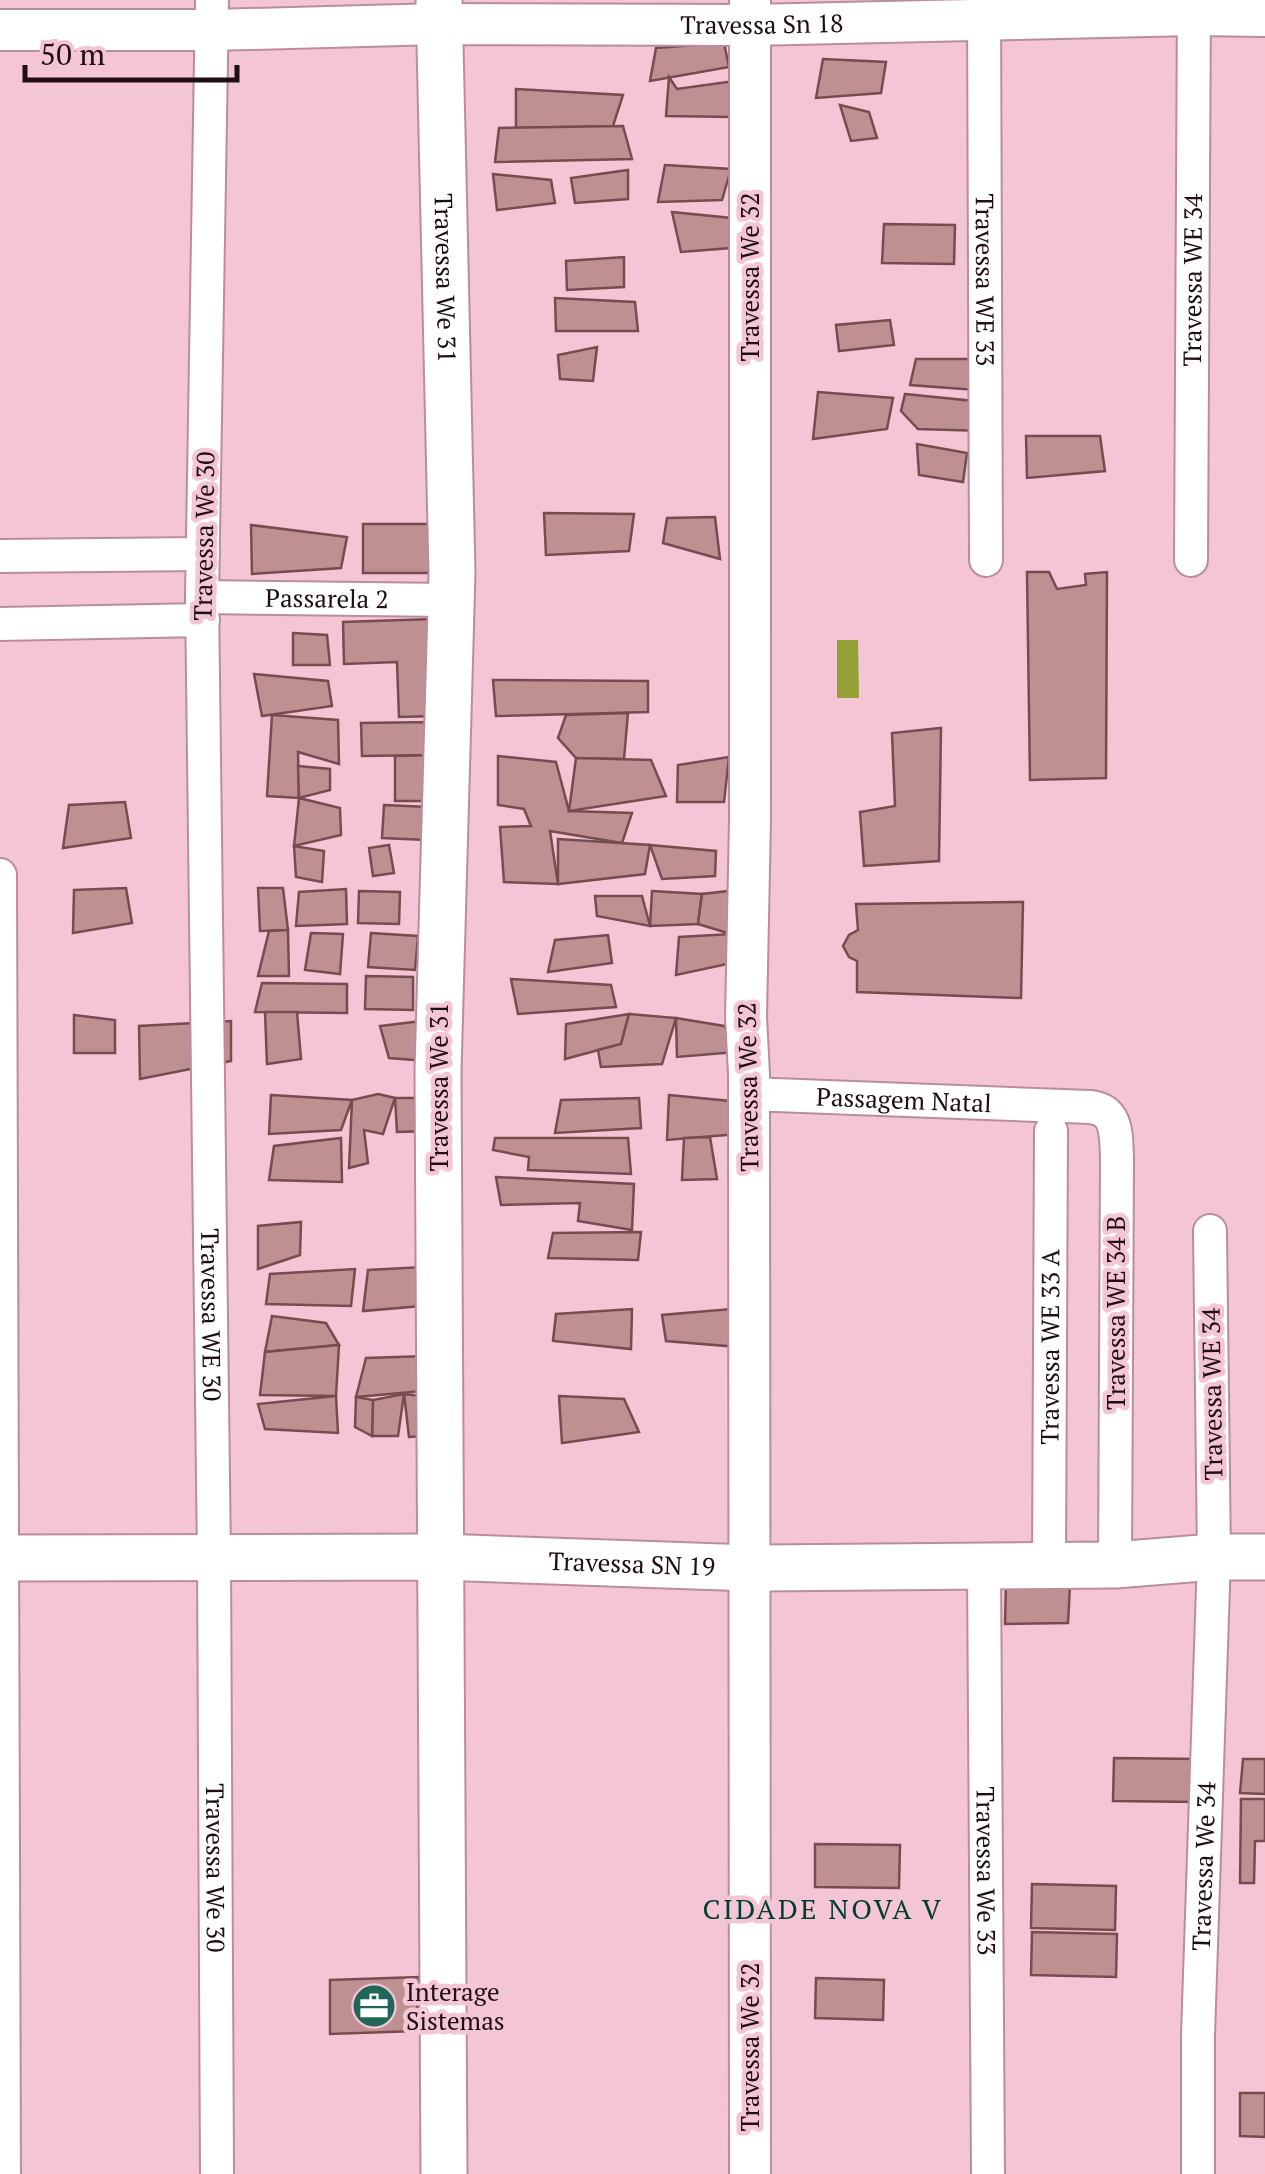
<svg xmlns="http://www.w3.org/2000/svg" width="1265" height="2174" viewBox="0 0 1265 2174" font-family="'PT Serif',serif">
  <rect width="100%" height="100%" fill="#f4c5d5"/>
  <polygon fill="#94a136" points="837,640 858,640 859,698 837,698"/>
  <g fill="#bf9092" stroke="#764c4e" stroke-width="2.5">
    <polygon points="724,43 729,67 650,81 656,48"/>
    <polygon points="823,59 886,62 881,93 816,98"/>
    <polygon points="669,77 677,89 735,81 731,117 666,116"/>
    <polygon points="516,89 623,95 613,126 516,128"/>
    <polygon points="840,105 869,112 877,138 851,141"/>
    <polygon points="623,126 632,159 495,162 499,128"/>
    <polygon points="665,165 731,169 722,200 658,202"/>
    <polygon points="628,170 628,199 575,203 571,178"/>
    <polygon points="493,174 551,180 555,203 497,210"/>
    <polygon points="672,212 731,218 731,248 681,252"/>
    <polygon points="884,224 955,225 954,264 882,263"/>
    <polygon points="624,257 624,287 567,290 566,261"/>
    <polygon points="555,298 635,302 638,331 556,331"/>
    <polygon points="890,320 894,345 839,351 836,325"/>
    <polygon points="597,347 593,381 560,379 558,355"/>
    <polygon points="916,359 985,359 976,390 910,385"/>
    <polygon points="818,392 893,398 887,429 813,439"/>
    <polygon points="905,394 984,402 985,431 918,429 901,411"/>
    <polygon points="1026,436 1100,436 1105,471 1027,478"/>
    <polygon points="917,444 967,453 963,482 919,475"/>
    <polygon points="544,513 634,514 629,551 546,555"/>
    <polygon points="715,517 720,559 663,543 667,518"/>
    <rect x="363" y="524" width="75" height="49"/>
    <polygon points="251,525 347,537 341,568 252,574"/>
    <polygon points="1027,572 1049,572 1057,589 1086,585 1085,574 1107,572 1106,778 1030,780"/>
    <polygon points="433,619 436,716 399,717 397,662 344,664 343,622"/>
    <polygon points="293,633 327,635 330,665 293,665"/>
    <polygon points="254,674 328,681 332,706 262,716"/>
    <polygon points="493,680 648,681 648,712 496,716"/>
    <polygon points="628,713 624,759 576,758 558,738 566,715"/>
    <polygon points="272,715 338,720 339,764 298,752 299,798 267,796"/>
    <polygon points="434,722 434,755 362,756 361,723"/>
    <polygon points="941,728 939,861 864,866 860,812 895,806 892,733"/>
    <polygon points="434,755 435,801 395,801 395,756"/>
    <polygon points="498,756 556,762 569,811 632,813 622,843 550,831 558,884 504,882 500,827 531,826 524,809 498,805"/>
    <polygon points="729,757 724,802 677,802 678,765"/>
    <polygon points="576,758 651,760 666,796 569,811"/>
    <polygon points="298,766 330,769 330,790 299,798"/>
    <polygon points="299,798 340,808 341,835 294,846"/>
    <polygon points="125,802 131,838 63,848 69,805"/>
    <polygon points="384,805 428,807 426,840 382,838"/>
    <polygon points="558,839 650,845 645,874 558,884"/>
    <polygon points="389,845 394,873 373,876 369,848"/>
    <polygon points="650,845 716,851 715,876 662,879"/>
    <polygon points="294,846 324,851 322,882 296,877"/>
    <polygon points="126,888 132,923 73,933 74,890"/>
    <polygon points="258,888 283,888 288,930 260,931"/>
    <polygon points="346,889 347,924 296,926 299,892"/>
    <polygon points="359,891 400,892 399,924 358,923"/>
    <polygon points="652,891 702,894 698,924 650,926"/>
    <polygon points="729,891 731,934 698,924 702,894"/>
    <polygon points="595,896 642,896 650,926 597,916"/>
    <polygon points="1023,902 1021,998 857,992 857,961 849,957 843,946 849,935 858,930 856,904"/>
    <polygon points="288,930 289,976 258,976 269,931"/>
    <polygon points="311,933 343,934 340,974 305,970"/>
    <polygon points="371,933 418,936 415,970 368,967"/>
    <polygon points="731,934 732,963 676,975 679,937"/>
    <polygon points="608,935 612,963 548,972 555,940"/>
    <polygon points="366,976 413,977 413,1010 365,1009"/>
    <polygon points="511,979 611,985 616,1007 518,1014"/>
    <polygon points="262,983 347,984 347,1013 255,1012"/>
    <polygon points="265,1012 297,1012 301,1059 267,1064"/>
    <polygon points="629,1014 621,1044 565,1059 566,1024"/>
    <polygon points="629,1014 676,1018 662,1064 601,1067 598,1050 621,1044"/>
    <polygon points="74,1015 115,1020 115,1053 74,1053"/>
    <polygon points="676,1018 724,1026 748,1051 677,1057"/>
    <polygon points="231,1021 231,1061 140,1079 139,1026"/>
    <polygon points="422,1021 426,1061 389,1058 380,1026"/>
    <polygon points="378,1094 395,1098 383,1134 364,1130 368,1163 349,1168 352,1100"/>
    <polygon points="271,1095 352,1100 341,1130 269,1134"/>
    <polygon points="669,1095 740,1102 738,1134 667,1140"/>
    <polygon points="395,1098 428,1098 430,1131 397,1132"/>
    <polygon points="639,1098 641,1128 555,1133 561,1100"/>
    <polygon points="710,1137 717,1179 682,1180 684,1138"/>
    <polygon points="341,1138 342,1182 269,1180 274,1146"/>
    <polygon points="495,1138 628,1138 631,1174 528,1170 529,1157 493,1150"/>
    <polygon points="496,1177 634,1184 632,1230 578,1221 580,1203 501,1205"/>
    <polygon points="301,1222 300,1255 258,1269 258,1226"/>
    <polygon points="641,1232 638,1260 548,1258 553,1233"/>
    <polygon points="423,1267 421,1306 363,1311 368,1270"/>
    <polygon points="355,1269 351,1306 266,1304 270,1274"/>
    <polygon points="632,1309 631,1349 553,1341 556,1314"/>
    <polygon points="731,1309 739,1347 666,1341 662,1315"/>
    <polygon points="272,1316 326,1323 339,1345 265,1352"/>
    <polygon points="339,1345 336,1396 260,1395 265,1352"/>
    <polygon points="427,1356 434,1390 356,1397 366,1358"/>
    <polygon points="404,1394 398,1436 372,1436 373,1400"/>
    <polygon points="404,1394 430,1397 423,1436 409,1437"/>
    <polygon points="336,1396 338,1433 265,1429 258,1404"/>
    <polygon points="559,1396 624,1399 639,1432 562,1443"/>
    <polygon points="356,1397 373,1400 372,1436 355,1427"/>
    <polygon points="1006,1581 1070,1586 1068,1623 1005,1624"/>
    <polygon points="1114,1758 1198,1759 1198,1802 1113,1801"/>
    <polygon points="1243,1759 1265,1759 1265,1794 1240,1793"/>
    <polygon points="1241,1799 1265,1799 1265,1841 1255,1841 1254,1883 1240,1883"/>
    <polygon points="815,1844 900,1845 899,1888 815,1887"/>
    <polygon points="1032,1884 1116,1886 1115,1930 1031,1928"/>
    <polygon points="1032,1932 1117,1934 1116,1977 1031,1975"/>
    <polygon points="419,1977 416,2031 330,2034 330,1980"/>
    <polygon points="816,1978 884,1980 883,2020 815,2018"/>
    <polygon points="1240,2093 1265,2093 1265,2137 1240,2136"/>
  </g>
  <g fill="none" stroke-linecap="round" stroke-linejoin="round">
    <defs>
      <g id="minor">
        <path id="s1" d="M212 0 202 597 214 1558 217 2174"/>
        <path id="s2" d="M984 0 986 560"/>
        <polyline points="0,556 203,554"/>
        <path id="s3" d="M1191 560 1194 0"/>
        <path id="s4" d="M202 597 450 600"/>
        <polyline points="0,624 203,620"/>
        <polyline points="0,875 4,2174"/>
        <path id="s5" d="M749 1094 1090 1107C1118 1110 1116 1135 1117 1158L1115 1565"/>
        <path id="s6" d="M1049 1565 1051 1131"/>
        <path id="s7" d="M984 1566 988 2174"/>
        <path id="s8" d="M1198 2174V2035L1214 1557 1210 1231"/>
      </g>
      <g id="tertiary">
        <path id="s9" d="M0 30H213L439 24 750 25 1194 15 1265 16"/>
        <polyline points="750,2174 749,1074 746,1017 750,820 750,0"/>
      </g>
      <g id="secondary">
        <path id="s10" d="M439 0 452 572 438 1071 444 2174"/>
        <path id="s11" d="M0 1558 440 1557 751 1568 1115 1565 1214 1557H1265"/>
      </g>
    </defs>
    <use href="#minor" stroke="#ba8d9d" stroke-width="36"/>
    <use href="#tertiary" stroke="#ba8d9d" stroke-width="44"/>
    <use href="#secondary" stroke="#ba8d9d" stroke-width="49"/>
    <use href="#minor" stroke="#fff" stroke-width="32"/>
    <use href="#tertiary" stroke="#fff" stroke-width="40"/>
    <use href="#secondary" stroke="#fff" stroke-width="45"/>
  </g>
  <defs>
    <symbol id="office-disc" viewBox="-11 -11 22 22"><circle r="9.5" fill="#216657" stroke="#f4c5d5"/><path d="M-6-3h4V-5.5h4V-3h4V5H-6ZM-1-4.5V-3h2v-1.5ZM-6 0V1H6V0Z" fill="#fff"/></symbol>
  </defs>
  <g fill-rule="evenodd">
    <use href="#office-disc" x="349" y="1981" width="50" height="50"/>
  </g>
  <g text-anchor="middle" stroke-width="9" stroke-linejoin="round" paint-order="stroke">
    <g font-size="25" fill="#1f0f15" stroke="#f4c5d5">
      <text dy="9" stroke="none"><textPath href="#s9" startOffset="762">Travessa Sn 18</textPath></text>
      <text dy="9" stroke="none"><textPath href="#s10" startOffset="278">Travessa We 31</textPath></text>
      <text transform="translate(750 277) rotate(-90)" y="9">Travessa We 32</text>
      <text dy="9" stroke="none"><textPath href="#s2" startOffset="280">Travessa WE 33</textPath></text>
      <text dy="9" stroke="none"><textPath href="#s3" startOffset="280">Travessa WE 34</textPath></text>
      <text transform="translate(204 536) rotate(-89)" y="9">Travessa We 30</text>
      <text dy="9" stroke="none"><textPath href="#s4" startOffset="125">Passarela 2</textPath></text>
      <text transform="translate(439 1087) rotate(-90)" y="9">Travessa We 31</text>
      <text transform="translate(748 1087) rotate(-91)" y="9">Travessa We 32</text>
      <text dy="9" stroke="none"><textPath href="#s5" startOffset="155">Passagem Natal</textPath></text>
      <text transform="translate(1116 1313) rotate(-90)" y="9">Travessa WE 34 B</text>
      <text dy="9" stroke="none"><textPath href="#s1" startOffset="1315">Travessa WE 30</textPath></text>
      <text dy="9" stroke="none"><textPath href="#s6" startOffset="218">Travessa WE 33 A</textPath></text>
      <text transform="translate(1212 1394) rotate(-91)" y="9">Travessa WE 34</text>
      <text dy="9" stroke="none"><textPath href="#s11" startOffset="632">Travessa SN 19</textPath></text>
      <text dy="9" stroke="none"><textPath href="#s1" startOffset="1868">Travessa We 30</textPath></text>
      <text dy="9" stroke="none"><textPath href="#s8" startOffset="308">Travessa We 34</textPath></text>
      <text dy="9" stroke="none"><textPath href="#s7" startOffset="305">Travessa We 33</textPath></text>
      <text transform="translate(750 2047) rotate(-90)" y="9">Travessa We 32</text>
    </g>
    <g font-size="25" fill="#1f0f15" stroke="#f4c5d5" text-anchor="start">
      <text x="406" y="2001">Interage<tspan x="406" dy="29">Sistemas</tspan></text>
    </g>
    <g font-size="28" letter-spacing="2.5" fill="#003c31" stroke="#f4c5d5">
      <text x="823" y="1919">CIDADE NOVA V</text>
    </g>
  </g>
  <path d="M25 65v15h212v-15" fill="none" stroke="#1f0f15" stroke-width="5"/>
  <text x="40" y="65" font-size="30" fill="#1f0f15" stroke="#f4c5d5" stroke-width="8" paint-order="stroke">50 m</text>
</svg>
